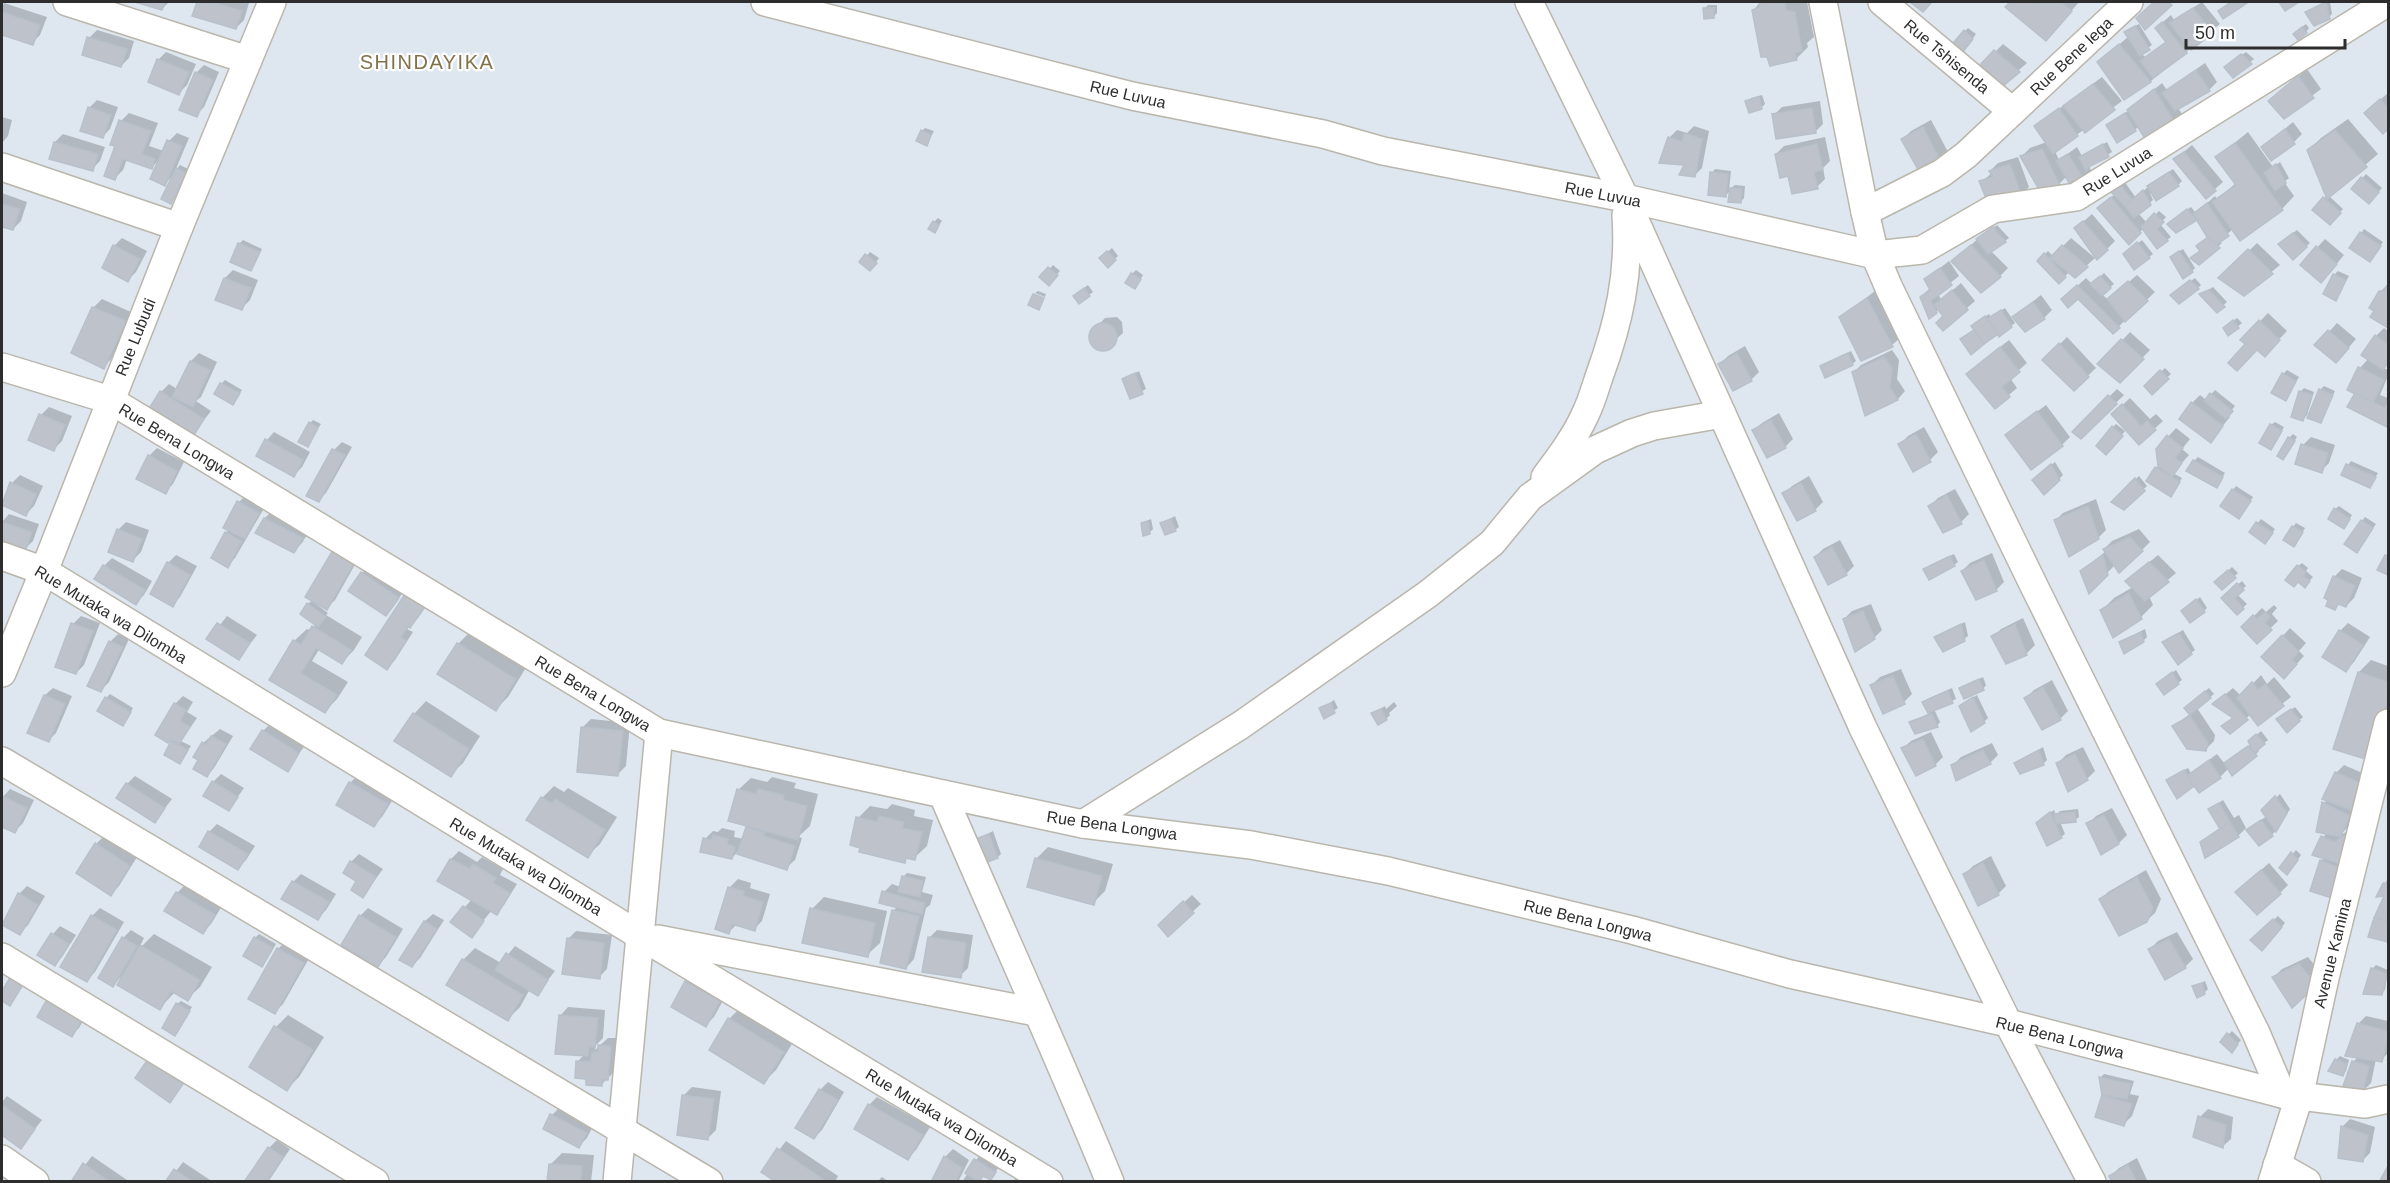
<svg xmlns="http://www.w3.org/2000/svg" width="2390" height="1183" viewBox="0 0 2390 1183" font-family="Helvetica,sans-serif">
  <rect width="100%" height="100%" fill="#dee7ef"/>
  <g fill="#0003">
    <polygon points="140,2 169,2 162,9"/>
    <polygon points="199,2 245,2 249,3 244,20 236,28 194,15"/>
    <polygon points="1760,2 1807,2 1814,37 1807,43 1808,47 1796,59 1754,10"/>
    <polygon points="2012,2 2079,2 2054,31 2007,7"/>
    <polygon points="2202,2 2220,24 2151,81 2124,98 2099,62 2129,36 2126,32 2129,29 2139,24 2152,45 2141,53 2146,58 2167,41 2156,28 2171,15 2174,20"/>
    <polygon points="2324,2 2330,2 2332,14 2329,17 2306,12"/>
    <polygon points="4,3 47,17 40,35 32,43 2,33 2,6"/>
    <polygon points="1708,5 1717,5 1717,13 1714,16 1704,9"/>
    <polygon points="2306,24 2309,28 2306,32 2298,30"/>
    <polygon points="1968,28 1976,34 1963,52 1950,48"/>
    <polygon points="97,30 134,41 129,58 121,66 89,38"/>
    <polygon points="2003,44 2027,63 2003,84 1982,65"/>
    <polygon points="166,52 196,64 187,85 179,93 158,60"/>
    <polygon points="2246,52 2254,59 2234,76 2229,64"/>
    <polygon points="2205,63 2217,82 2209,90 2178,108 2184,117 2176,125 2139,126 2135,130 2112,122 2128,111 2162,83 2167,90"/>
    <polygon points="204,65 219,72 204,107 196,115 196,73"/>
    <polygon points="2307,69 2321,89 2284,117 2270,101"/>
    <polygon points="2102,77 2122,101 2055,151 2059,160 2077,147 2082,156 2107,142 2112,152 2089,167 2094,175 2086,183 2067,176 2060,183 2041,191 2022,156 2030,148 2047,142 2036,126"/>
    <polygon points="2388,93 2388,127 2383,132 2374,105"/>
    <polygon points="1762,95 1765,104 1761,108 1747,101 1751,98"/>
    <polygon points="97,100 118,107 110,129 102,137 89,108"/>
    <polygon points="1820,101 1823,124 1815,132 1774,115 1782,107"/>
    <polygon points="129,113 158,123 149,146 164,151 169,141 177,133 189,138 175,171 180,165 188,169 171,202 174,174 165,184 160,159 152,167 127,159 123,170 115,178 116,145 121,121"/>
    <polygon points="2,117 12,120 8,136 2,143"/>
    <polygon points="2348,119 2378,154 2329,196 2343,209 2330,223 2314,209 2327,195 2309,150 2321,138"/>
    <polygon points="1931,120 1948,152 1940,160 1903,139 1911,131"/>
    <polygon points="2293,122 2302,134 2294,142 2263,147"/>
    <polygon points="1694,126 1709,131 1702,168 1694,176 1669,138 1677,130 1687,133"/>
    <polygon points="925,128 934,131 927,144 922,131"/>
    <polygon points="2248,132 2273,167 2280,162 2289,178 2284,182 2294,196 2282,209 2233,229 2219,241 2222,243 2199,263 2201,250 2209,237 2197,218 2172,220 2191,207 2196,213 2215,196 2217,199 2236,183 2217,157"/>
    <polygon points="63,134 105,147 100,161 92,169 55,142"/>
    <polygon points="1825,137 1830,161 1823,168 1825,179 1817,187 1789,174 1776,154 1784,146"/>
    <polygon points="2192,145 2223,182 2206,197 2175,159"/>
    <polygon points="2018,157 2029,187 2021,195 1981,182 1992,173 1990,171 1998,163"/>
    <polygon points="1715,169 1731,171 1729,190 1735,185 1745,186 1744,198 1741,201 1731,190 1725,196 1712,173"/>
    <polygon points="2173,169 2182,181 2178,185 2150,193 2153,200 2138,213 2147,223 2159,211 2166,217 2160,224 2171,237 2158,247 2144,228 2129,243 2099,208 2115,194 2112,191 2124,181 2136,198 2152,183"/>
    <polygon points="2366,174 2382,188 2372,199 2353,189"/>
    <polygon points="2,193 27,202 21,221 13,229 2,225"/>
    <polygon points="2092,214 2115,241 2107,249 2076,228"/>
    <polygon points="938,218 942,221 935,231 934,222"/>
    <polygon points="1997,225 2009,238 1991,251 2008,268 2000,276 1953,261 1981,236"/>
    <polygon points="2364,229 2383,242 2373,257 2351,247"/>
    <polygon points="2297,230 2310,243 2293,258 2283,241"/>
    <polygon points="122,238 147,251 136,272 128,280 114,246"/>
    <polygon points="2071,238 2095,258 2075,276 2069,272 2059,282 2045,254 2048,251 2053,256"/>
    <polygon points="2325,239 2344,255 2329,273 2302,264"/>
    <polygon points="243,240 262,249 251,270 239,244"/>
    <polygon points="2142,240 2153,254 2149,257 2128,251"/>
    <polygon points="2257,243 2280,265 2244,294 2221,278"/>
    <polygon points="1112,248 1118,256 1108,265 1101,258"/>
    <polygon points="2183,249 2195,268 2192,271 2175,254"/>
    <polygon points="870,252 879,258 874,265 861,262"/>
    <polygon points="1949,261 1959,276 1938,293 1941,300 1961,283 1975,301 1943,329 1945,316 1939,309 1936,312 1921,297 1930,288 1926,279"/>
    <polygon points="1053,265 1060,271 1049,283 1042,277"/>
    <polygon points="233,270 258,280 250,300 242,308 225,278"/>
    <polygon points="1136,270 1143,275 1138,283 1132,274"/>
    <polygon points="2338,271 2349,276 2336,299 2334,275"/>
    <polygon points="2104,273 2114,284 2102,294 2108,300 2137,275 2155,292 2113,332 2078,297 2063,299 2086,278 2092,284"/>
    <polygon points="2195,278 2201,285 2198,288 2176,292"/>
    <polygon points="2388,284 2388,326 2372,317 2376,310 2380,292"/>
    <polygon points="1088,285 1093,292 1089,295 1079,292"/>
    <polygon points="2213,287 2227,302 2217,311 2201,294"/>
    <polygon points="1038,291 1046,294 1045,297 1035,293"/>
    <polygon points="1875,291 1900,338 1892,345 1862,359 1841,317"/>
    <polygon points="2041,295 2052,310 2044,318 2014,317"/>
    <polygon points="102,299 133,313 111,359 104,367 72,353 94,307"/>
    <polygon points="2005,308 2015,323 2011,326 1997,332 1965,336 1976,329 1977,322 1989,314 1991,317"/>
    <polygon points="2268,313 2287,331 2264,355 2242,340"/>
    <polygon points="1117,317 1122,322 1123,333 1105,349 1097,348 1092,341 1091,333 1105,318"/>
    <polygon points="2237,318 2242,323 2229,334 2228,325"/>
    <polygon points="2337,323 2356,339 2344,353 2317,345"/>
    <polygon points="2384,328 2388,331 2388,362 2383,368 2388,370 2388,376 2380,395 2388,398 2387,426 2357,393 2349,389 2360,368 2369,358 2376,336"/>
    <polygon points="2130,332 2150,350 2120,381 2100,364"/>
    <polygon points="2067,337 2096,368 2074,389 2044,360"/>
    <polygon points="2009,340 2027,363 2010,378 2017,388 1995,407 1976,366"/>
    <polygon points="1745,346 1759,372 1751,380 1720,364 1728,356"/>
    <polygon points="1892,350 1899,360 1897,379 1905,391 1898,399 1866,414 1853,373 1861,365"/>
    <polygon points="1851,351 1856,361 1852,364 1822,366"/>
    <polygon points="199,353 217,362 201,397 196,401 211,411 194,433 161,392 169,384 177,389 191,361"/>
    <polygon points="2165,368 2171,374 2152,392 2146,386"/>
    <polygon points="2287,370 2299,377 2286,399 2283,374"/>
    <polygon points="1139,371 1146,389 1131,397 1124,379"/>
    <polygon points="225,380 242,390 233,403 221,384"/>
    <polygon points="2324,386 2335,391 2320,422 2320,390"/>
    <polygon points="2304,388 2314,392 2307,415 2303,419 2300,392"/>
    <polygon points="2117,389 2124,395 2081,437 2074,431"/>
    <polygon points="2215,390 2235,406 2228,415 2230,417 2210,441 2192,403 2200,395 2206,400"/>
    <polygon points="2130,398 2150,419 2156,414 2163,421 2139,443 2113,414"/>
    <polygon points="2046,405 2070,437 2062,445 2015,428"/>
    <polygon points="49,407 72,416 62,441 54,449 41,415"/>
    <polygon points="1779,413 1793,439 1785,447 1754,430 1762,423"/>
    <polygon points="313,420 321,424 307,445 310,423"/>
    <polygon points="2275,422 2284,427 2274,445 2271,425"/>
    <polygon points="2116,424 2125,431 2110,450 2113,427"/>
    <polygon points="1924,427 1938,452 1930,460 1913,470 1900,444 1908,436"/>
    <polygon points="2176,428 2190,439 2182,449 2189,455 2173,473 2182,478 2174,491 2156,468 2160,464 2157,449"/>
    <polygon points="274,432 310,452 302,467 294,475 267,440"/>
    <polygon points="2293,434 2297,437 2283,458 2289,438"/>
    <polygon points="2311,437 2335,445 2329,463 2321,471 2303,445"/>
    <polygon points="342,442 352,447 326,493 318,501 308,495 334,450"/>
    <polygon points="157,448 184,462 173,484 165,492 149,456"/>
    <polygon points="2198,457 2225,473 2216,486 2194,461"/>
    <polygon points="2351,461 2378,473 2370,486 2348,465"/>
    <polygon points="2055,462 2063,475 2045,493 2037,476"/>
    <polygon points="20,475 43,486 34,506 26,514 2,504 12,483"/>
    <polygon points="1809,476 1823,502 1815,510 1784,494 1792,486"/>
    <polygon points="2139,476 2147,486 2124,508 2113,501"/>
    <polygon points="2236,486 2253,497 2243,513 2233,490"/>
    <polygon points="1955,489 1969,514 1961,522 1930,506 1938,498"/>
    <polygon points="247,494 266,505 235,558 227,566 226,533 229,529 239,502"/>
    <polygon points="2096,499 2106,530 2098,538 2055,521 2063,513"/>
    <polygon points="2339,506 2352,515 2347,523 2335,509"/>
    <polygon points="273,510 310,530 302,543 294,551 265,518"/>
    <polygon points="9,514 39,524 33,541 25,549 2,541 2,522"/>
    <polygon points="1175,516 1179,527 1175,530 1162,523"/>
    <polygon points="2365,517 2376,524 2360,547 2362,521"/>
    <polygon points="1151,519 1153,529 1149,533 1142,523"/>
    <polygon points="2261,519 2275,529 2268,539 2251,532"/>
    <polygon points="126,522 149,530 141,552 133,560 118,530"/>
    <polygon points="2296,523 2305,528 2294,545 2293,527"/>
    <polygon points="2139,529 2150,542 2142,550 2115,565 2089,591 2082,571 2106,551 2104,549 2112,541"/>
    <polygon points="1840,540 1854,566 1846,574 1815,557 1823,549"/>
    <polygon points="1992,553 2004,582 1996,590 1962,571 1970,563"/>
    <polygon points="361,554 335,600 327,608 317,602 316,604 328,613 326,615 362,637 354,650 342,662 320,648 312,661 348,682 337,699 325,711 271,679 294,641 307,629 311,631 316,624 308,604"/>
    <polygon points="1954,554 1958,562 1954,565 1925,569"/>
    <polygon points="176,555 197,566 180,597 172,605 152,593 168,563"/>
    <polygon points="2158,555 2176,573 2149,596 2153,605 2141,617 2102,610 2114,598 2133,587 2135,574"/>
    <polygon points="112,558 152,581 144,595 136,603 104,566"/>
    <polygon points="2302,563 2308,568 2306,571 2313,577 2308,582 2298,580 2298,566"/>
    <polygon points="370,565 406,589 386,614 362,573"/>
    <polygon points="2232,567 2238,573 2222,588 2216,582"/>
    <polygon points="2342,569 2362,578 2354,598 2346,606 2340,603 2335,608 2334,577"/>
    <polygon points="2242,581 2246,586 2237,594 2247,604 2237,613 2223,598"/>
    <polygon points="434,595 418,618 407,629 413,632 395,660 387,668 367,654"/>
    <polygon points="2200,597 2207,608 2204,611 2187,608"/>
    <polygon points="1871,604 1882,630 1874,638 1844,619 1852,611"/>
    <polygon points="2274,605 2277,608 2272,614 2278,621 2257,641 2243,627 2262,608 2266,612"/>
    <polygon points="81,616 100,623 84,665 76,673 73,624"/>
    <polygon points="227,616 257,635 239,658 209,639"/>
    <polygon points="2023,618 2035,645 2027,653 2007,662 1993,637 2001,629"/>
    <polygon points="1965,622 1968,636 1964,639 1936,637"/>
    <polygon points="2348,623 2370,637 2354,662 2346,670 2340,631"/>
    <polygon points="2290,628 2306,643 2299,651 2304,656 2292,669 2263,657"/>
    <polygon points="2145,629 2147,637 2143,641 2121,642"/>
    <polygon points="2183,630 2195,650 2191,653 2168,639"/>
    <polygon points="470,632 527,666 508,697 496,709 458,644"/>
    <polygon points="118,634 129,639 109,682 101,690 110,642"/>
    <polygon points="2371,660 2388,666 2388,723 2359,672"/>
    <polygon points="1901,669 1912,694 1904,702 1872,685 1880,677"/>
    <polygon points="2176,670 2182,680 2178,683 2161,681"/>
    <polygon points="2261,675 2267,684 2274,677 2291,697 2258,723 2251,714 2230,732 2223,726 2233,717 2214,704 2233,688 2241,696"/>
    <polygon points="1983,677 1986,685 1983,689 1961,688"/>
    <polygon points="2052,680 2068,711 2060,719 2026,698 2034,690"/>
    <polygon points="53,688 72,696 56,733 48,741 45,695"/>
    <polygon points="1952,688 1956,699 1934,709 1940,722 1937,726 1910,722 1930,713 1924,702 1927,699"/>
    <polygon points="2209,688 2214,694 2197,708 2215,735 2214,741 2206,749 2174,726 2191,713 2189,705"/>
    <polygon points="110,694 133,708 126,720 106,698"/>
    <polygon points="1977,695 1988,718 1984,722 1960,706"/>
    <polygon points="183,696 193,702 187,712 197,718 181,741 191,746 180,762 166,755 174,740 175,704"/>
    <polygon points="1334,700 1338,708 1324,717 1321,709"/>
    <polygon points="426,701 480,736 463,763 450,775 414,714"/>
    <polygon points="1394,702 1397,706 1389,713 1390,715 1386,719 1379,723 1373,713 1385,706 1386,709"/>
    <polygon points="2295,707 2303,717 2287,731 2278,719"/>
    <polygon points="591,719 630,723 626,766 618,774 583,727"/>
    <polygon points="271,723 306,744 287,770 263,731"/>
    <polygon points="220,729 233,736 214,768 207,776 200,760 203,743"/>
    <polygon points="2261,731 2268,740 2257,749 2259,751 2256,754 2232,773 2229,768 2220,777 2194,784 2171,777 2188,768 2191,773 2217,754 2225,764 2251,744 2253,738"/>
    <polygon points="1931,732 1943,757 1935,765 1903,748 1911,741"/>
    <polygon points="1992,743 1998,755 1990,763 1953,765 1961,757"/>
    <polygon points="2043,747 2047,760 2043,764 2016,763"/>
    <polygon points="2083,747 2095,771 2087,779 2058,763 2066,755"/>
    <polygon points="2344,765 2374,778 2348,827 2340,835 2354,828 2343,889 2321,861 2325,857 2314,854 2326,833 2324,803 2327,800 2336,773"/>
    <polygon points="221,774 244,788 229,809 213,782"/>
    <polygon points="358,775 395,796 382,817 374,825 350,783"/>
    <polygon points="135,776 172,799 155,821 127,784"/>
    <polygon points="772,777 796,783 794,788 818,794 810,826 798,837 802,838 795,860 786,868 741,848 732,858 705,839 713,831 718,832 722,828 735,831 734,837 744,839 750,826 738,790 751,778 767,782"/>
    <polygon points="554,786 564,792 568,788 617,817 600,844 587,856 542,798"/>
    <polygon points="10,789 34,800 23,823 15,831 2,826 2,798"/>
    <polygon points="2280,794 2290,809 2279,827 2272,835 2251,827 2267,816 2263,810"/>
    <polygon points="2223,800 2234,818 2239,815 2246,828 2238,836 2202,842 2221,827 2210,809"/>
    <polygon points="892,804 915,810 914,816 933,820 927,846 914,858 909,857 904,861 858,818 870,806 887,809"/>
    <polygon points="2112,808 2127,835 2119,843 2102,853 2088,824 2096,816"/>
    <polygon points="2078,809 2079,817 2075,820 2060,822 2065,834 2061,837 2041,819 2054,810 2056,815 2060,811"/>
    <polygon points="217,824 255,846 246,860 238,868 209,832"/>
    <polygon points="993,831 1001,854 998,857 978,839"/>
    <polygon points="104,836 137,857 119,886 111,894 96,844"/>
    <polygon points="1048,847 1113,864 1105,891 1093,903 1036,859"/>
    <polygon points="2296,850 2301,855 2291,869 2281,868"/>
    <polygon points="459,851 477,862 482,857 503,869 500,875 517,884 504,905 496,913 492,910 471,936 452,922 472,899 439,880 451,859"/>
    <polygon points="359,854 383,869 363,896 351,862"/>
    <polygon points="1991,856 2006,886 1998,894 1965,874 1973,866"/>
    <polygon points="2269,863 2288,885 2280,893 2245,884"/>
    <polygon points="2146,870 2161,899 2155,913 2146,921 2100,900 2108,892"/>
    <polygon points="907,873 926,877 922,892 933,895 930,905 926,908 914,959 906,968 894,910 898,906 884,892 892,884 901,887 903,877"/>
    <polygon points="301,874 336,894 326,910 318,918 293,882"/>
    <polygon points="738,879 751,883 750,888 770,894 762,921 754,929 737,924 729,932 730,887"/>
    <polygon points="2388,879 2388,940 2370,936 2387,894 2385,883"/>
    <polygon points="185,885 222,906 211,924 203,932 177,893"/>
    <polygon points="27,886 45,896 28,925 20,933 3,923 19,894"/>
    <polygon points="1192,895 1201,904 1168,934 1168,917"/>
    <polygon points="824,897 887,911 880,943 867,955 812,909"/>
    <polygon points="100,908 124,922 95,972 87,980 92,916"/>
    <polygon points="368,908 403,929 386,957 378,965 360,916"/>
    <polygon points="433,914 444,920 420,958 412,966 401,959 425,921"/>
    <polygon points="2278,916 2285,923 2266,945 2252,940"/>
    <polygon points="60,926 76,935 62,957 54,965 39,955 53,934"/>
    <polygon points="131,930 144,938 138,950 154,934 212,967 200,987 187,999 175,992 160,1008 125,973 113,985 123,938"/>
    <polygon points="937,930 973,935 968,968 960,976 929,938"/>
    <polygon points="576,931 612,935 607,969 599,977 568,939"/>
    <polygon points="2177,932 2193,959 2185,967 2166,978 2150,949 2158,941"/>
    <polygon points="259,934 276,944 262,965 255,938"/>
    <polygon points="286,941 311,955 283,1004 275,1012 278,949"/>
    <polygon points="515,946 555,971 537,994 530,989 520,1007 508,1019 463,960 475,948 501,963"/>
    <polygon points="2308,957 2323,976 2316,984 2274,977 2282,969"/>
    <polygon points="2376,965 2388,970 2385,990 2381,993 2372,969"/>
    <polygon points="695,974 727,993 714,1017 706,1025 687,982"/>
    <polygon points="2205,981 2208,989 2204,993 2194,987"/>
    <polygon points="55,994 88,1012 79,1028 71,1035 39,1017 47,1002"/>
    <polygon points="181,1001 192,1007 175,1034 177,1004"/>
    <polygon points="568,1007 605,1010 603,1038 596,1045 595,1050 608,1038 618,1038 615,1071 601,1085 588,1077 578,1061 585,1054 560,1016"/>
    <polygon points="741,1007 795,1039 776,1070 764,1082 729,1019"/>
    <polygon points="288,1015 324,1037 299,1077 287,1089 276,1027"/>
    <polygon points="2366,1016 2388,1021 2388,1053 2381,1060 2376,1059 2371,1083 2363,1091 2353,1062 2358,1057 2358,1024"/>
    <polygon points="2232,1031 2241,1040 2235,1047 2222,1041"/>
    <polygon points="2340,1056 2349,1060 2346,1071 2343,1075 2336,1060"/>
    <polygon points="149,1060 190,1075 170,1101"/>
    <polygon points="2104,1074 2134,1081 2130,1094 2139,1096 2132,1116 2124,1124 2103,1095 2101,1077"/>
    <polygon points="828,1082 844,1092 822,1130 814,1138 820,1090"/>
    <polygon points="692,1087 721,1091 716,1130 708,1138 684,1095"/>
    <polygon points="7,1096 42,1120 21,1147 2,1133 2,1102"/>
    <polygon points="877,1097 930,1127 916,1150 908,1158 856,1128 869,1105"/>
    <polygon points="560,1107 594,1124 587,1138 579,1146 552,1115"/>
    <polygon points="2208,1109 2233,1117 2231,1139 2223,1146 2200,1117"/>
    <polygon points="2350,1119 2375,1127 2370,1153 2362,1161 2342,1127"/>
    <polygon points="277,1140 290,1149 268,1182 246,1182 269,1148"/>
    <polygon points="786,1141 838,1176 835,1182 778,1182 763,1171"/>
    <polygon points="953,1149 969,1160 958,1182 933,1182 945,1157"/>
    <polygon points="562,1153 594,1155 591,1182 549,1182 550,1165"/>
    <polygon points="92,1156 127,1180 126,1182 73,1181"/>
    <polygon points="979,1156 998,1168 994,1175 984,1175 980,1180 982,1182 962,1182"/>
    <polygon points="2137,1158 2148,1182 2114,1182 2111,1176 2119,1168"/>
    <polygon points="183,1162 213,1182 174,1182 170,1179"/>
    <polygon points="1023,1171 1040,1182 1012,1182"/>
    <polygon points="882,1177 889,1182 877,1182"/>
  </g>
  <g fill="#bec3cb" stroke="#b7c0cb" stroke-width="1.5">
    <polygon points="135,2 165,2 162,10"/>
    <polygon points="197,2 212,2 242,11 236,29 192,16"/>
    <polygon points="1759,2 1785,2 1786,10 1795,12 1802,51 1795,53 1797,60 1770,66 1767,57 1761,57 1752,10 1760,7"/>
    <polygon points="1910,2 1932,2 1923,12"/>
    <polygon points="2010,2 2032,2 2035,4 2037,2 2061,2 2072,11 2046,41 2005,7"/>
    <polygon points="2154,2 2168,2 2172,5 2145,30 2136,18"/>
    <polygon points="2231,2 2247,3 2223,19 2218,11"/>
    <polygon points="2279,2 2299,2 2285,11"/>
    <polygon points="2326,2 2330,19 2314,26 2305,12"/>
    <polygon points="1703,8 1714,8 1714,18 1704,19"/>
    <polygon points="2193,8 2213,33 2191,50 2169,23"/>
    <polygon points="2,12 40,25 33,45 2,35"/>
    <polygon points="2162,22 2187,53 2153,78 2140,61 2166,42 2155,28"/>
    <polygon points="2135,26 2150,50 2140,56 2124,32"/>
    <polygon points="2302,27 2307,33 2298,40 2293,34"/>
    <polygon points="1964,30 1973,39 1959,57 1948,49"/>
    <polygon points="87,37 127,49 121,67 82,55"/>
    <polygon points="2119,44 2151,82 2124,100 2097,62"/>
    <polygon points="1994,50 2020,72 2003,86 1980,65"/>
    <polygon points="2241,54 2252,64 2233,78 2224,67"/>
    <polygon points="157,59 189,72 179,95 148,82"/>
    <polygon points="2196,70 2210,91 2175,111 2162,93"/>
    <polygon points="195,72 213,80 197,117 179,110"/>
    <polygon points="2298,76 2314,98 2284,119 2268,101"/>
    <polygon points="2093,84 2115,110 2085,133 2063,106"/>
    <polygon points="2154,89 2177,126 2149,145 2127,110"/>
    <polygon points="1759,97 1762,109 1749,113 1745,101"/>
    <polygon points="2380,99 2388,108 2388,129 2383,134 2364,113"/>
    <polygon points="88,107 111,115 103,138 80,131"/>
    <polygon points="1812,108 1816,133 1776,139 1772,114"/>
    <polygon points="2059,108 2078,136 2053,154 2034,126"/>
    <polygon points="2125,113 2136,131 2117,143 2106,125"/>
    <polygon points="119,120 151,131 142,154 155,159 152,169 123,159 115,180 104,176 115,146 110,145"/>
    <polygon points="1923,127 1941,162 1920,173 1901,139"/>
    <polygon points="2285,129 2295,144 2271,161 2261,147"/>
    <polygon points="921,130 931,135 927,146 916,141"/>
    <polygon points="2335,130 2367,167 2327,199 2307,150"/>
    <polygon points="1684,133 1702,139 1695,177 1679,175 1684,165 1659,163 1668,137 1682,142"/>
    <polygon points="167,140 182,146 165,186 150,179"/>
    <polygon points="54,142 98,154 93,171 49,159"/>
    <polygon points="2235,143 2283,210 2240,241 2212,202 2236,185 2215,157"/>
    <polygon points="1817,144 1823,170 1814,172 1818,189 1792,194 1788,176 1780,178 1775,154"/>
    <polygon points="2103,144 2109,157 2090,166 2086,171 2079,157"/>
    <polygon points="2042,149 2060,185 2041,193 2020,156"/>
    <polygon points="2184,152 2216,191 2206,199 2173,159"/>
    <polygon points="2068,154 2087,184 2075,193 2056,161"/>
    <polygon points="2010,164 2022,197 1990,208 1979,181 1993,177 1989,171"/>
    <polygon points="2276,164 2286,183 2275,191 2264,173"/>
    <polygon points="176,168 186,173 171,204 161,199"/>
    <polygon points="1710,172 1728,174 1726,197 1708,195"/>
    <polygon points="2169,172 2179,186 2156,201 2147,186"/>
    <polygon points="2361,177 2379,192 2369,204 2351,189"/>
    <polygon points="2119,183 2132,200 2125,206 2110,191"/>
    <polygon points="1730,188 1742,189 1741,203 1728,202"/>
    <polygon points="2143,190 2151,205 2134,218 2125,206"/>
    <polygon points="2111,197 2141,233 2129,245 2097,208"/>
    <polygon points="2323,197 2341,213 2330,225 2312,210"/>
    <polygon points="2207,203 2229,236 2213,247 2193,214"/>
    <polygon points="2,204 20,209 13,230 2,227"/>
    <polygon points="2187,209 2197,220 2176,233 2167,224"/>
    <polygon points="2154,213 2164,222 2157,229 2168,241 2157,249 2141,227"/>
    <polygon points="933,221 939,225 935,233 928,229"/>
    <polygon points="2083,221 2108,250 2097,260 2074,228"/>
    <polygon points="1993,227 2006,242 1988,254 1976,239"/>
    <polygon points="2360,232 2381,246 2370,262 2349,248"/>
    <polygon points="2293,233 2307,247 2293,260 2278,244"/>
    <polygon points="2208,237 2220,248 2199,265 2190,258 2200,251 2196,246"/>
    <polygon points="2137,242 2150,258 2134,270 2123,254"/>
    <polygon points="238,243 260,252 251,271 230,262"/>
    <polygon points="113,245 140,259 128,282 102,268"/>
    <polygon points="1971,245 2001,277 1981,293 1951,261"/>
    <polygon points="2062,245 2088,267 2075,278 2050,258"/>
    <polygon points="2316,246 2337,264 2321,283 2300,265"/>
    <polygon points="2248,249 2273,274 2244,296 2218,278"/>
    <polygon points="1107,251 1116,260 1108,268 1099,258"/>
    <polygon points="2179,251 2193,272 2183,279 2170,257"/>
    <polygon points="2044,253 2066,277 2059,284 2037,261"/>
    <polygon points="865,254 877,263 870,271 859,262"/>
    <polygon points="1048,267 1058,275 1049,286 1039,277"/>
    <polygon points="1940,268 1952,285 1931,301 1937,313 1929,319 1920,297 1930,290 1924,279"/>
    <polygon points="1131,273 1141,279 1135,289 1125,283"/>
    <polygon points="2333,274 2346,280 2336,301 2323,294"/>
    <polygon points="2100,276 2111,288 2102,296 2090,284"/>
    <polygon points="224,278 251,288 242,310 215,300"/>
    <polygon points="2190,280 2199,289 2179,304 2170,295"/>
    <polygon points="2128,281 2148,301 2125,322 2107,299"/>
    <polygon points="2388,284 2388,328 2370,317 2374,311 2369,308 2379,291 2384,291"/>
    <polygon points="2077,285 2120,328 2113,334 2078,299 2068,308 2061,299"/>
    <polygon points="1084,288 1090,296 1079,304 1073,296"/>
    <polygon points="1952,290 1968,310 1943,331 1936,323 1943,316 1934,305"/>
    <polygon points="2209,290 2225,307 2217,313 2199,294"/>
    <polygon points="1033,294 1044,298 1039,310 1028,305"/>
    <polygon points="1867,298 1893,347 1861,361 1839,317"/>
    <polygon points="2033,302 2045,319 2025,332 2012,317"/>
    <polygon points="92,307 126,321 104,369 71,353"/>
    <polygon points="2001,310 2012,327 1999,337 1987,319"/>
    <polygon points="1985,316 1998,334 1984,344 1971,326"/>
    <polygon points="2233,320 2239,328 2228,336 2223,328"/>
    <polygon points="2259,320 2280,340 2265,357 2257,350 2237,371 2228,363 2245,344 2240,340"/>
    <circle cx="1103" cy="337" r="14"/>
    <polygon points="1974,330 1984,344 1971,355 1960,339"/>
    <polygon points="2328,330 2349,348 2336,363 2314,345"/>
    <polygon points="2375,335 2388,344 2388,362 2383,370 2361,355"/>
    <polygon points="2121,339 2144,359 2120,383 2097,364"/>
    <polygon points="2059,343 2089,377 2074,391 2042,360"/>
    <polygon points="2000,347 2020,372 2002,387 2010,397 1995,409 1966,374"/>
    <polygon points="1737,353 1752,381 1733,391 1718,364"/>
    <polygon points="1848,353 1853,365 1825,378 1820,366"/>
    <polygon points="1884,357 1892,368 1890,387 1898,400 1865,416 1852,372"/>
    <polygon points="190,361 210,370 193,407 172,397"/>
    <polygon points="2358,367 2384,380 2373,403 2347,390"/>
    <polygon points="2160,370 2169,379 2152,395 2144,386"/>
    <polygon points="1135,373 1143,394 1130,399 1122,379"/>
    <polygon points="2282,373 2296,381 2286,401 2271,393"/>
    <polygon points="220,383 240,393 233,405 214,394"/>
    <polygon points="2319,389 2333,395 2321,423 2307,418"/>
    <polygon points="160,391 204,419 194,435 150,407"/>
    <polygon points="2299,391 2312,395 2303,421 2291,417"/>
    <polygon points="2210,393 2233,411 2226,419 2204,401"/>
    <polygon points="2355,393 2385,408 2388,402 2387,427 2347,407"/>
    <polygon points="2108,395 2117,404 2081,439 2072,432"/>
    <polygon points="2191,402 2223,426 2211,443 2179,419"/>
    <polygon points="2122,404 2141,426 2147,421 2156,430 2139,445 2111,414"/>
    <polygon points="2037,411 2063,446 2031,470 2005,435"/>
    <polygon points="39,414 65,425 54,451 28,440"/>
    <polygon points="1771,420 1786,448 1767,458 1752,430"/>
    <polygon points="309,422 318,428 308,447 298,442"/>
    <polygon points="2270,424 2282,431 2271,450 2259,443"/>
    <polygon points="2112,426 2123,436 2106,455 2096,446"/>
    <polygon points="1916,434 1931,462 1913,472 1898,444"/>
    <polygon points="2167,435 2183,448 2175,458 2182,463 2172,477 2158,466 2156,449"/>
    <polygon points="2288,437 2295,441 2283,460 2277,456"/>
    <polygon points="265,439 303,460 294,477 256,456"/>
    <polygon points="2301,444 2328,453 2322,473 2295,464"/>
    <polygon points="332,449 345,455 319,502 306,496"/>
    <polygon points="148,455 177,471 166,494 136,479"/>
    <polygon points="2193,460 2223,477 2217,488 2186,471"/>
    <polygon points="2051,464 2060,480 2044,495 2032,480"/>
    <polygon points="2346,464 2376,477 2370,488 2341,475"/>
    <polygon points="2155,467 2180,482 2171,497 2146,481"/>
    <polygon points="2135,478 2145,491 2124,510 2111,502"/>
    <polygon points="10,482 36,494 26,516 2,505"/>
    <polygon points="1801,483 1816,511 1797,521 1782,493"/>
    <polygon points="2232,489 2251,501 2239,519 2220,506"/>
    <polygon points="1947,495 1962,524 1943,533 1928,506"/>
    <polygon points="237,501 259,513 245,539 223,528"/>
    <polygon points="2088,506 2099,539 2069,557 2054,520"/>
    <polygon points="2334,508 2350,519 2344,529 2328,519"/>
    <polygon points="264,518 303,538 294,553 255,533"/>
    <polygon points="1171,519 1176,531 1165,535 1160,523"/>
    <polygon points="2361,520 2373,528 2357,553 2344,544"/>
    <polygon points="1148,521 1150,534 1143,536 1141,523"/>
    <polygon points="2,522 32,532 25,551 2,543"/>
    <polygon points="2256,522 2273,533 2265,544 2249,532"/>
    <polygon points="2292,526 2303,532 2294,547 2283,540"/>
    <polygon points="117,529 142,539 133,562 108,552"/>
    <polygon points="225,532 242,541 228,568 211,558"/>
    <polygon points="2130,537 2143,551 2119,573 2103,549"/>
    <polygon points="1832,547 1847,575 1828,585 1814,557"/>
    <polygon points="333,550 354,563 327,610 305,597"/>
    <polygon points="2103,555 2108,575 2089,594 2080,571"/>
    <polygon points="2385,555 2388,556 2388,575 2377,570"/>
    <polygon points="1950,556 1955,566 1929,580 1923,569"/>
    <polygon points="1984,560 1997,591 1976,600 1961,571"/>
    <polygon points="167,562 190,575 173,607 150,594"/>
    <polygon points="2149,562 2169,582 2145,601 2125,581"/>
    <polygon points="103,565 145,590 136,605 94,579"/>
    <polygon points="2297,565 2306,572 2303,576 2310,581 2305,588 2298,582 2294,587 2285,580"/>
    <polygon points="2228,570 2236,578 2222,590 2214,582"/>
    <polygon points="361,572 399,598 386,616 348,591"/>
    <polygon points="2333,576 2355,586 2346,607 2338,604 2335,610 2326,606 2328,600 2324,598"/>
    <polygon points="2237,583 2244,590 2235,598 2244,609 2237,615 2221,598"/>
    <polygon points="407,591 427,603 410,628 408,626 401,637 406,641 387,670 365,655"/>
    <polygon points="2129,593 2142,619 2113,638 2100,610"/>
    <polygon points="2196,599 2205,612 2190,623 2181,611"/>
    <polygon points="307,603 326,617 318,627 300,614"/>
    <polygon points="1863,611 1875,639 1855,652 1843,619"/>
    <polygon points="2265,612 2270,617 2265,623 2272,630 2257,644 2241,627 2253,615 2257,619"/>
    <polygon points="71,623 93,631 76,674 55,667"/>
    <polygon points="217,623 250,643 239,660 206,639"/>
    <polygon points="1961,624 1965,641 1943,652 1934,637"/>
    <polygon points="2015,624 2027,655 2006,664 1991,636"/>
    <polygon points="312,626 351,650 342,664 316,648 301,673 337,695 325,713 269,680 293,640 301,645"/>
    <polygon points="2339,630 2363,645 2346,672 2322,657"/>
    <polygon points="2141,632 2144,642 2124,654 2119,642"/>
    <polygon points="2179,633 2192,654 2178,665 2162,642"/>
    <polygon points="2282,635 2299,652 2292,660 2297,664 2284,679 2261,657"/>
    <polygon points="109,641 123,647 101,692 87,686"/>
    <polygon points="457,643 516,679 496,711 437,674"/>
    <polygon points="2172,672 2179,684 2164,695 2156,684"/>
    <polygon points="2358,672 2388,682 2388,701 2369,760 2333,749"/>
    <polygon points="1893,676 1905,704 1883,714 1870,685"/>
    <polygon points="1979,679 1984,690 1964,699 1959,688"/>
    <polygon points="2252,682 2258,690 2265,684 2284,706 2258,726 2237,698"/>
    <polygon points="2043,687 2061,720 2042,730 2024,698"/>
    <polygon points="1948,691 1953,703 1928,713 1922,702"/>
    <polygon points="2205,691 2211,698 2190,715 2184,708"/>
    <polygon points="2225,694 2248,720 2230,734 2221,726 2233,718 2212,704"/>
    <polygon points="44,695 65,704 49,742 27,733"/>
    <polygon points="105,697 131,712 123,726 97,711"/>
    <polygon points="1973,697 1985,723 1971,732 1959,706"/>
    <polygon points="174,703 186,710 180,721 190,727 179,744 171,739 168,743 155,735"/>
    <polygon points="1331,703 1335,713 1324,719 1319,708"/>
    <polygon points="1381,709 1387,720 1378,725 1371,713"/>
    <polygon points="2291,709 2300,721 2287,733 2276,719"/>
    <polygon points="413,713 469,749 451,777 394,741"/>
    <polygon points="1932,714 1938,727 1915,734 1909,722"/>
    <polygon points="2190,716 2208,743 2206,751 2187,749 2172,726"/>
    <polygon points="581,727 623,731 618,776 577,772"/>
    <polygon points="262,730 299,753 288,772 250,749"/>
    <polygon points="2256,734 2265,744 2254,753 2248,741"/>
    <polygon points="211,736 226,744 207,777 193,769 198,760 193,757 202,742 206,745"/>
    <polygon points="1923,739 1936,766 1916,776 1901,748"/>
    <polygon points="171,741 188,750 180,764 164,755"/>
    <polygon points="2248,746 2257,756 2232,776 2224,763"/>
    <polygon points="1983,750 1991,764 1956,781 1951,765"/>
    <polygon points="2039,750 2044,765 2020,774 2014,763"/>
    <polygon points="2075,754 2088,780 2068,792 2056,763"/>
    <polygon points="2209,760 2221,778 2199,793 2187,776"/>
    <polygon points="2184,770 2194,786 2177,799 2166,780"/>
    <polygon points="2335,772 2367,786 2359,813 2322,799"/>
    <polygon points="212,781 238,797 229,811 203,796"/>
    <polygon points="349,782 388,804 374,827 336,805"/>
    <polygon points="126,783 165,808 155,823 116,798"/>
    <polygon points="737,789 756,794 758,789 784,795 783,800 807,806 798,840 728,821"/>
    <polygon points="2,796 27,808 15,833 2,827"/>
    <polygon points="2275,796 2287,813 2276,832 2261,810"/>
    <polygon points="541,797 552,804 555,799 605,830 588,858 526,820"/>
    <polygon points="2322,802 2350,816 2340,837 2316,832"/>
    <polygon points="2219,803 2230,822 2220,829 2208,809"/>
    <polygon points="2050,812 2062,838 2047,846 2036,823"/>
    <polygon points="2075,812 2076,822 2056,824 2054,814"/>
    <polygon points="2104,815 2119,844 2101,855 2086,823"/>
    <polygon points="879,816 904,822 902,828 922,832 915,860 906,858 905,863 859,852 860,848 850,845 856,817 877,822"/>
    <polygon points="2261,820 2273,836 2259,846 2246,830"/>
    <polygon points="2230,822 2239,837 2205,858 2200,842"/>
    <polygon points="746,827 765,833 763,836 795,846 787,870 737,854"/>
    <polygon points="208,831 248,854 238,870 199,847"/>
    <polygon points="989,834 998,858 985,863 976,839"/>
    <polygon points="713,835 728,839 727,844 735,847 732,859 700,852 703,838 711,840"/>
    <polygon points="2345,835 2358,840 2351,867 2312,855 2321,836 2334,842"/>
    <polygon points="95,843 130,866 111,896 76,873"/>
    <polygon points="2291,852 2298,860 2287,875 2279,868"/>
    <polygon points="1035,858 1102,876 1094,905 1027,887"/>
    <polygon points="450,859 470,869 473,864 496,878 493,883 510,893 497,915 437,881"/>
    <polygon points="2320,860 2345,870 2335,899 2310,891"/>
    <polygon points="350,861 376,877 363,898 351,890 356,881 343,873"/>
    <polygon points="1983,863 1999,895 1978,906 1963,874"/>
    <polygon points="2261,870 2281,894 2257,915 2235,892"/>
    <polygon points="902,876 923,881 920,897 898,892"/>
    <polygon points="2137,877 2153,908 2147,922 2119,936 2099,899"/>
    <polygon points="292,881 329,902 318,920 281,899"/>
    <polygon points="2383,883 2388,884 2388,921 2374,918 2384,896 2376,897"/>
    <polygon points="728,887 744,891 743,896 763,902 755,931 732,924 729,934 715,929"/>
    <polygon points="882,891 925,903 922,914 879,903"/>
    <polygon points="176,892 215,915 203,934 164,911"/>
    <polygon points="18,893 38,905 20,935 2,925"/>
    <polygon points="1183,901 1194,913 1168,937 1158,925"/>
    <polygon points="463,906 484,921 472,938 450,922"/>
    <polygon points="810,908 875,923 868,957 802,943"/>
    <polygon points="892,910 919,916 906,969 880,963"/>
    <polygon points="91,915 117,930 87,982 60,967"/>
    <polygon points="359,915 396,937 378,967 341,945"/>
    <polygon points="2374,918 2388,921 2388,942 2368,937"/>
    <polygon points="2273,919 2282,927 2262,951 2250,940"/>
    <polygon points="424,921 437,929 412,967 399,960"/>
    <polygon points="51,933 69,944 55,966 37,955"/>
    <polygon points="122,937 137,946 113,987 98,978"/>
    <polygon points="254,937 273,948 262,967 243,956"/>
    <polygon points="928,937 966,943 961,978 922,972"/>
    <polygon points="567,938 604,943 600,979 562,974"/>
    <polygon points="2169,939 2186,968 2165,980 2148,949"/>
    <polygon points="140,945 200,980 188,1001 171,991 160,1010 117,985"/>
    <polygon points="277,948 304,963 275,1014 248,999"/>
    <polygon points="506,953 548,980 538,996 495,970"/>
    <polygon points="462,959 523,995 508,1021 446,985"/>
    <polygon points="2299,964 2317,985 2292,1008 2272,977"/>
    <polygon points="2371,968 2387,974 2382,995 2363,994"/>
    <polygon points="11,976 24,983 10,1006 2,1001 2,991"/>
    <polygon points="685,981 720,1001 706,1027 671,1007"/>
    <polygon points="2202,983 2205,994 2197,998 2192,986"/>
    <polygon points="46,1001 81,1021 72,1037 37,1017"/>
    <polygon points="176,1003 190,1011 175,1036 162,1028"/>
    <polygon points="559,1015 598,1018 595,1047 589,1047 588,1056 555,1054"/>
    <polygon points="728,1018 784,1052 764,1084 709,1050"/>
    <polygon points="2357,1023 2388,1031 2388,1039 2382,1062 2345,1056"/>
    <polygon points="274,1026 313,1050 287,1091 249,1067"/>
    <polygon points="2227,1033 2238,1044 2232,1053 2220,1042"/>
    <polygon points="598,1045 611,1046 608,1080 602,1080 602,1086 586,1085 586,1079 575,1078 576,1061 591,1062 592,1052 598,1052"/>
    <polygon points="148,1059 183,1084 170,1103 135,1078"/>
    <polygon points="2335,1059 2347,1064 2343,1076 2328,1071"/>
    <polygon points="2352,1061 2369,1066 2363,1092 2342,1089"/>
    <polygon points="2099,1077 2131,1084 2127,1099 2102,1095"/>
    <polygon points="819,1089 838,1100 814,1139 795,1128"/>
    <polygon points="682,1095 714,1099 708,1140 677,1135"/>
    <polygon points="2102,1095 2132,1104 2124,1126 2095,1117"/>
    <polygon points="868,1104 923,1135 908,1160 854,1129"/>
    <polygon points="2,1105 35,1129 21,1149 2,1135"/>
    <polygon points="550,1114 587,1133 579,1148 543,1129"/>
    <polygon points="2198,1116 2226,1125 2223,1148 2193,1137"/>
    <polygon points="2341,1126 2368,1135 2363,1162 2338,1158"/>
    <polygon points="268,1147 283,1157 267,1182 244,1182"/>
    <polygon points="777,1148 827,1182 776,1182 761,1172"/>
    <polygon points="944,1156 962,1168 956,1182 931,1182"/>
    <polygon points="974,1159 996,1172 991,1180 983,1176 979,1182 965,1173"/>
    <polygon points="83,1163 110,1182 71,1182"/>
    <polygon points="549,1164 582,1166 581,1182 547,1182"/>
    <polygon points="2128,1165 2137,1182 2112,1182 2109,1176"/>
    <polygon points="2388,1166 2388,1182 2379,1182"/>
    <polygon points="174,1169 193,1182 171,1182 167,1179"/>
  </g>
  <g fill="none" stroke-linecap="round" stroke-linejoin="round">
    <defs>
      <g id="minor">
        <polyline points="67,2 248,60"/>
        <polyline points="765,2 1132,96 1323,134 1383,151 1625,198 1875,255 1922,250 1993,209 2076,197 2388,2"/>
        <polyline points="1529,2 1625,198 1863,728 2008,1023 2092,1182"/>
        <polyline points="1823,2 1865,212 1875,255 1889,288 2035,588 2256,1033 2282,1094"/>
        <polyline points="1882,2 2012,111"/>
        <polyline points="2,167 179,227"/>
        <polyline points="1865,212 1942,173 1966,155 2129,2"/>
        <polyline points="2,367 110,400 659,733 1083,824 1251,845 1388,871 1632,930 1790,974 2008,1023 2282,1094 2365,1104 2388,1099"/>
        <path d="M1545 477C1560 457 1575 437 1585 415 1591 403 1595 389 1599 377 1619 322 1630 274 1626 215"/>
        <polyline points="2,556 44,571 639,935 1049,1182"/>
        <polyline points="2,673 44,571 179,227 272,2"/>
        <polyline points="2,761 709,1182"/>
        <path d="M943 795C998 924 1057 1052 1110 1182"/>
        <polyline points="1083,824 1241,725 1428,594 1492,543 1530,497 1595,450 1632,433 1654,426 1722,414"/>
        <polyline points="658,939 1036,1012"/>
        <polyline points="2,957 375,1182"/>
        <polyline points="2,1159 35,1182"/>
        <polyline points="2277,1165 2307,1182"/>
        <polyline points="617,1182 659,733"/>
        <polyline points="2272,1182 2299,1097 2325,978 2388,723"/>
      </g>
    </defs>
    <use href="#minor" stroke="#bab6ab" stroke-width="30"/>
    <use href="#minor" stroke="#fff" stroke-width="27"/>
  </g>
  <g text-anchor="middle" stroke-width="4.5" stroke-linejoin="round" paint-order="stroke">
    <g font-size="16" fill="#2d2d2d" stroke="#fff">
      <text transform="translate(1947 56) rotate(40)" y="6">Rue Tshisenda</text>
      <text transform="translate(2071 56) rotate(-43)" y="6">Rue Bene lega</text>
      <text transform="translate(1128 94) rotate(13)" y="6">Rue Luvua</text>
      <text transform="translate(2117 171) rotate(-32)" y="6">Rue Luvua</text>
      <text transform="translate(1603 194) rotate(11)" y="6">Rue Luvua</text>
      <text transform="translate(135 337) rotate(-68)" y="6">Rue Lubudi</text>
      <text transform="translate(177 441) rotate(31)" y="6">Rue Bena Longwa</text>
      <text transform="translate(111 614) rotate(31)" y="6">Rue Mutaka wa Dilomba</text>
      <text transform="translate(593 693) rotate(31)" y="6">Rue Bena Longwa</text>
      <text transform="translate(1112 825) rotate(8)" y="6">Rue Bena Longwa</text>
      <text transform="translate(526 866) rotate(31)" y="6">Rue Mutaka wa Dilomba</text>
      <text transform="translate(1588 920) rotate(14)" y="6">Rue Bena Longwa</text>
      <text transform="translate(2332 953) rotate(-76)" y="6">Avenue Kamina</text>
      <text transform="translate(2060 1037) rotate(14)" y="6">Rue Bena Longwa</text>
      <text transform="translate(942 1117) rotate(31)" y="6">Rue Mutaka wa Dilomba</text>
    </g>
    <g font-size="20" letter-spacing="1.5" fill="#827249" stroke="#fff">
      <text x="427" y="69">SHINDAYIKA</text>
    </g>
  </g>
  <rect width="2390" height="1183" fill="none" stroke="#2d2d2d" stroke-width="6"/>
  <path d="M2186 39v9h159v-9" fill="none" stroke="#2d2d2d" stroke-width="3"/>
  <text x="2195" y="39" font-size="18" fill="#2d2d2d" stroke="#ffffff" stroke-width="4.5" paint-order="stroke">50 m</text>
</svg>
